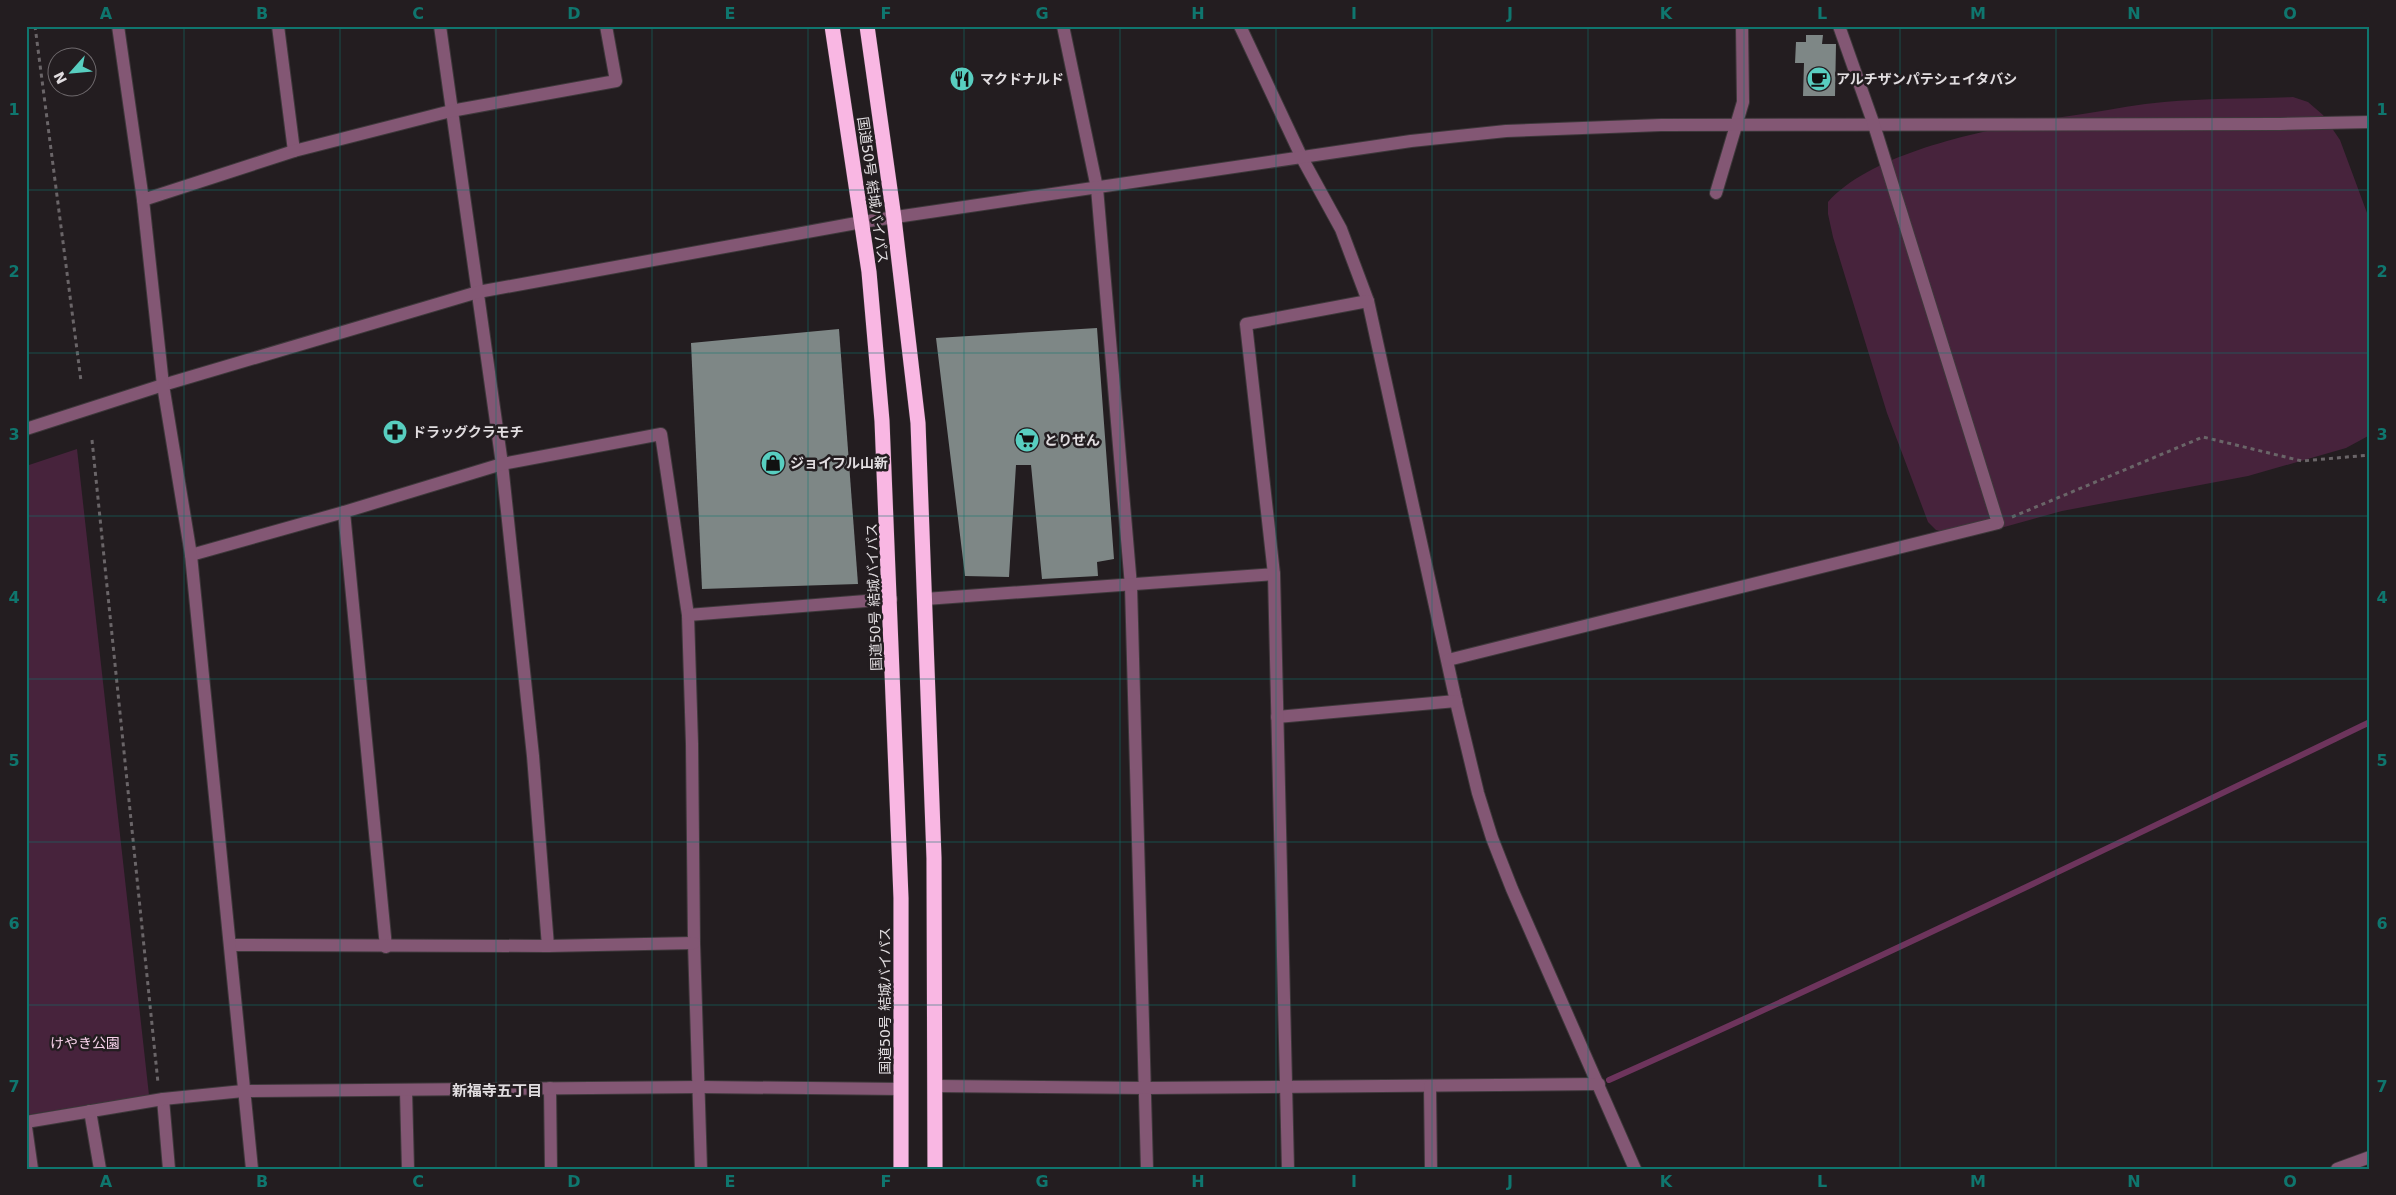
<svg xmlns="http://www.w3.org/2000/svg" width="2396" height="1195" viewBox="0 0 2396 1195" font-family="'DejaVu Sans','Noto Sans JP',sans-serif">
  <rect width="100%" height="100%" fill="#231d20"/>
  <g fill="#47233c">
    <path d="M2293 97 2308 102 2323 115 2340 140 2370 221V435L2346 448 2248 476 2062 511 1979 534 1956 535 1936 530 1928 522 1887 413 1833 237 1828 214V202C1879 145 2015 124 2089 113 2114 109 2139 104 2164 102 2206 98 2250 99 2293 97Z"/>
    <polygon points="77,449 149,1095 26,1115 26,466"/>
  </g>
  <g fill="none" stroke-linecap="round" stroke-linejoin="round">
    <path stroke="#6d345c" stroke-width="6" d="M1609 1080C1865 966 2117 844 2370 722"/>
  </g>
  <g fill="#7e8786">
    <polygon points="1806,35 1823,35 1822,44 1836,44 1835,96 1803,96 1804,63 1795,63 1796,42 1806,42"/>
    <polygon points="1097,328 1114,559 1097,562 1098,576 1042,579 1031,465 1016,465 1009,577 965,576 936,338"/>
    <polygon points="839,329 858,584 702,589 691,343"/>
  </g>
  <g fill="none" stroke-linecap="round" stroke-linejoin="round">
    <defs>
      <g id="minor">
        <polyline points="118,26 143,200"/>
        <polyline points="278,26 294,151"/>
        <polyline points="440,26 502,464 533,756 548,946"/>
        <polyline points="1063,26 1097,188 1131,586 1147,1169"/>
        <polyline points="1240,26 1302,158 1341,229 1368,301 1457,706 1478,793 1492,838 1512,889 1635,1169"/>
        <polyline points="1716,193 1743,102 1742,26"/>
        <polyline points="26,429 163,385 478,292 862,222 1411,141 1506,131 1661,125 2280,124 2370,122"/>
        <polyline points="344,512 386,947"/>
        <polyline points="191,555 344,512 502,464 661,434 688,615 692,744 694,943 701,1169"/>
        <polyline points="925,599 1274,574"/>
        <polyline points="688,615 891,599"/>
        <polyline points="1448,660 1998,523 1874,125 1839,26"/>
        <polyline points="1277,717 1456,701"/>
        <polyline points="230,945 548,946 694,943"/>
        <polyline points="934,1086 1147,1088 1599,1084"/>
        <polyline points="1430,1086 1431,1169"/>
        <polyline points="550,1088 551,1169"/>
        <polyline points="406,1091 408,1169"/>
        <polyline points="163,1099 169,1169"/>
        <polyline points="90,1111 100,1169"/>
        <polyline points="26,1122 163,1099 243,1091 700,1087 902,1089"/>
        <polyline points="26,1127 32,1169"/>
        <polyline points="252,1169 191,555 163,385 143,200 294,151 451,111 616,81 606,26"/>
        <polyline points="1288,1169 1274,574 1246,324 1368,301"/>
        <polyline points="2337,1169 2370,1157"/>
      </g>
      <g id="highway">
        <polyline points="832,26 869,272 882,421 901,898 901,1169"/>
        <polyline points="867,26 894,218 918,423 934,858 935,1169"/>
      </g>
    </defs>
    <use href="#minor" stroke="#3e383b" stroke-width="14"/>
    <use href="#highway" stroke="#3e383b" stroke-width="16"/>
    <g stroke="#6a6568" stroke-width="3" stroke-dasharray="4 4" stroke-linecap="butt">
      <polyline points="35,26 81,381"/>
      <polyline points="92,440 158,1083"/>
      <polyline points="2012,517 2203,437 2302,461 2370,455"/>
    </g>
    <use href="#minor" stroke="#835774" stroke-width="12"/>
    <use href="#highway" stroke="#f9b7e3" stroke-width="15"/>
  </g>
  <path fill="none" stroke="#0f766e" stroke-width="1" stroke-opacity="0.55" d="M184 26V1169M340 26V1169M496 26V1169M652 26V1169M808 26V1169M964 26V1169M1120 26V1169M1276 26V1169M1432 26V1169M1588 26V1169M1744 26V1169M1900 26V1169M2056 26V1169M2212 26V1169M26 190H2370M26 353H2370M26 516H2370M26 679H2370M26 842H2370M26 1005H2370"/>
  <defs>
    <symbol id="restaurant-disc" viewBox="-11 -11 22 22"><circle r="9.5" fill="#58cec0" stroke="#231d20"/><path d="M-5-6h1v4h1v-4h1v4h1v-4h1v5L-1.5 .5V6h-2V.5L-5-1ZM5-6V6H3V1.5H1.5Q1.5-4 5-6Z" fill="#111"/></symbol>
    <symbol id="cafe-disc" viewBox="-11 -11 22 22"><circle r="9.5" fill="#58cec0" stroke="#231d20"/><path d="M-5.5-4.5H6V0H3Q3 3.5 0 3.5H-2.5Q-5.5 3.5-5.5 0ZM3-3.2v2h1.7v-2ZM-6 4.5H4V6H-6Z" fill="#111"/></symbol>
    <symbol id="pharmacy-disc" viewBox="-11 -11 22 22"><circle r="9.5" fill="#58cec0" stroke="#231d20"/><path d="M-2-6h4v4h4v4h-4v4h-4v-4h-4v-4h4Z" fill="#111"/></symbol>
    <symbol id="supermarket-disc" viewBox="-11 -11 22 22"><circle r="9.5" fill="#58cec0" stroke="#231d20"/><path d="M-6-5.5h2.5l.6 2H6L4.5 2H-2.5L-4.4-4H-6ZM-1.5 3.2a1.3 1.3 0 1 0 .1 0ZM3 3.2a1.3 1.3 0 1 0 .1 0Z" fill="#111"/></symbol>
    <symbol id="shop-disc" viewBox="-11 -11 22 22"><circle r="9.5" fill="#58cec0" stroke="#231d20"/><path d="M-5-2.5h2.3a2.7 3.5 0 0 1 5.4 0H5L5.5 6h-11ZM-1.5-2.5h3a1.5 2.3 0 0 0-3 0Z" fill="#111"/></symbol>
  </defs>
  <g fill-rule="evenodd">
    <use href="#restaurant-disc" x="948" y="65" width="28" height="28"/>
    <use href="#cafe-disc" x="1805" y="65" width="28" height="28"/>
    <use href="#pharmacy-disc" x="381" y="418" width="28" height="28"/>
    <use href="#supermarket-disc" x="1013" y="426" width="28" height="28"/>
    <use href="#shop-disc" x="759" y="449" width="28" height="28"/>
  </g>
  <g text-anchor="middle" stroke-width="5" stroke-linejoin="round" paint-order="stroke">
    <g font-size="14" font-weight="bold" fill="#e1dde0" stroke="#231d20" text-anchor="start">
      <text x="980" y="84">マクドナルド</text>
      <text x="1836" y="84">アルチザンパテシェイタバシ</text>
      <text x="412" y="437">ドラッグクラモチ</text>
      <text x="1044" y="445">とりせん</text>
      <text x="790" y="468">ジョイフル山新</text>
    </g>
    <g font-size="14" fill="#e1dde0" stroke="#231d20">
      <text transform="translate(873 190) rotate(82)" y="5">国道50号 結城バイパス</text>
      <text transform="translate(874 597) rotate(-92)" y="5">国道50号 結城バイパス</text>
      <text transform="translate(885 1001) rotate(-90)" y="5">国道50号 結城バイパス</text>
    </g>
    <g font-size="14" fill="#f7d2ea" stroke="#231d20">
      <text x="85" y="1048">けやき公園</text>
    </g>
    <g font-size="15" font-weight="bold" fill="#e1dde0" stroke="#231d20">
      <text x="497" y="1096">新福寺五丁目</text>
    </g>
  </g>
  <rect width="2396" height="1195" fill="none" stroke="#231d20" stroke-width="55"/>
  <g transform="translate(72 72) rotate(243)"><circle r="24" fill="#231d20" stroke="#6f6a6d"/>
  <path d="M0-4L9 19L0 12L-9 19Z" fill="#58cec0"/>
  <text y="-8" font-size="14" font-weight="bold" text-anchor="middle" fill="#e1dde0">N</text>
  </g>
  <rect x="28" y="28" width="2340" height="1140" fill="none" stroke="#0f766e" stroke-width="2"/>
  <g font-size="16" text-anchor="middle" font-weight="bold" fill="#0f766e">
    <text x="106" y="19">A</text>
    <text x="262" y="19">B</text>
    <text x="418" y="19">C</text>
    <text x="574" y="19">D</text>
    <text x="730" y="19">E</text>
    <text x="886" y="19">F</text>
    <text x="1042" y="19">G</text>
    <text x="1198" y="19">H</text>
    <text x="1354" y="19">I</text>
    <text x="1510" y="19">J</text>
    <text x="1666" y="19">K</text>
    <text x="1822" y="19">L</text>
    <text x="1978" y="19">M</text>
    <text x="2134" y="19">N</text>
    <text x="2290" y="19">O</text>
    <text x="14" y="115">1</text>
    <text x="2382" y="115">1</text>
    <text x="14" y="277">2</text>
    <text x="2382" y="277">2</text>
    <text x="14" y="440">3</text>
    <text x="2382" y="440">3</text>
    <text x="14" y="603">4</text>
    <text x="2382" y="603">4</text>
    <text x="14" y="766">5</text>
    <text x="2382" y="766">5</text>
    <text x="14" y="929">6</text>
    <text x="2382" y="929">6</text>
    <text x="14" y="1092">7</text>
    <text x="2382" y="1092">7</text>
    <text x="106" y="1187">A</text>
    <text x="262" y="1187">B</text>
    <text x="418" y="1187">C</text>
    <text x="574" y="1187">D</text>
    <text x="730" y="1187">E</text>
    <text x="886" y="1187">F</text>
    <text x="1042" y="1187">G</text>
    <text x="1198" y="1187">H</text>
    <text x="1354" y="1187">I</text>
    <text x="1510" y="1187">J</text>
    <text x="1666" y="1187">K</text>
    <text x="1822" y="1187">L</text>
    <text x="1978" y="1187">M</text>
    <text x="2134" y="1187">N</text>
    <text x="2290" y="1187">O</text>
  </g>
</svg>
